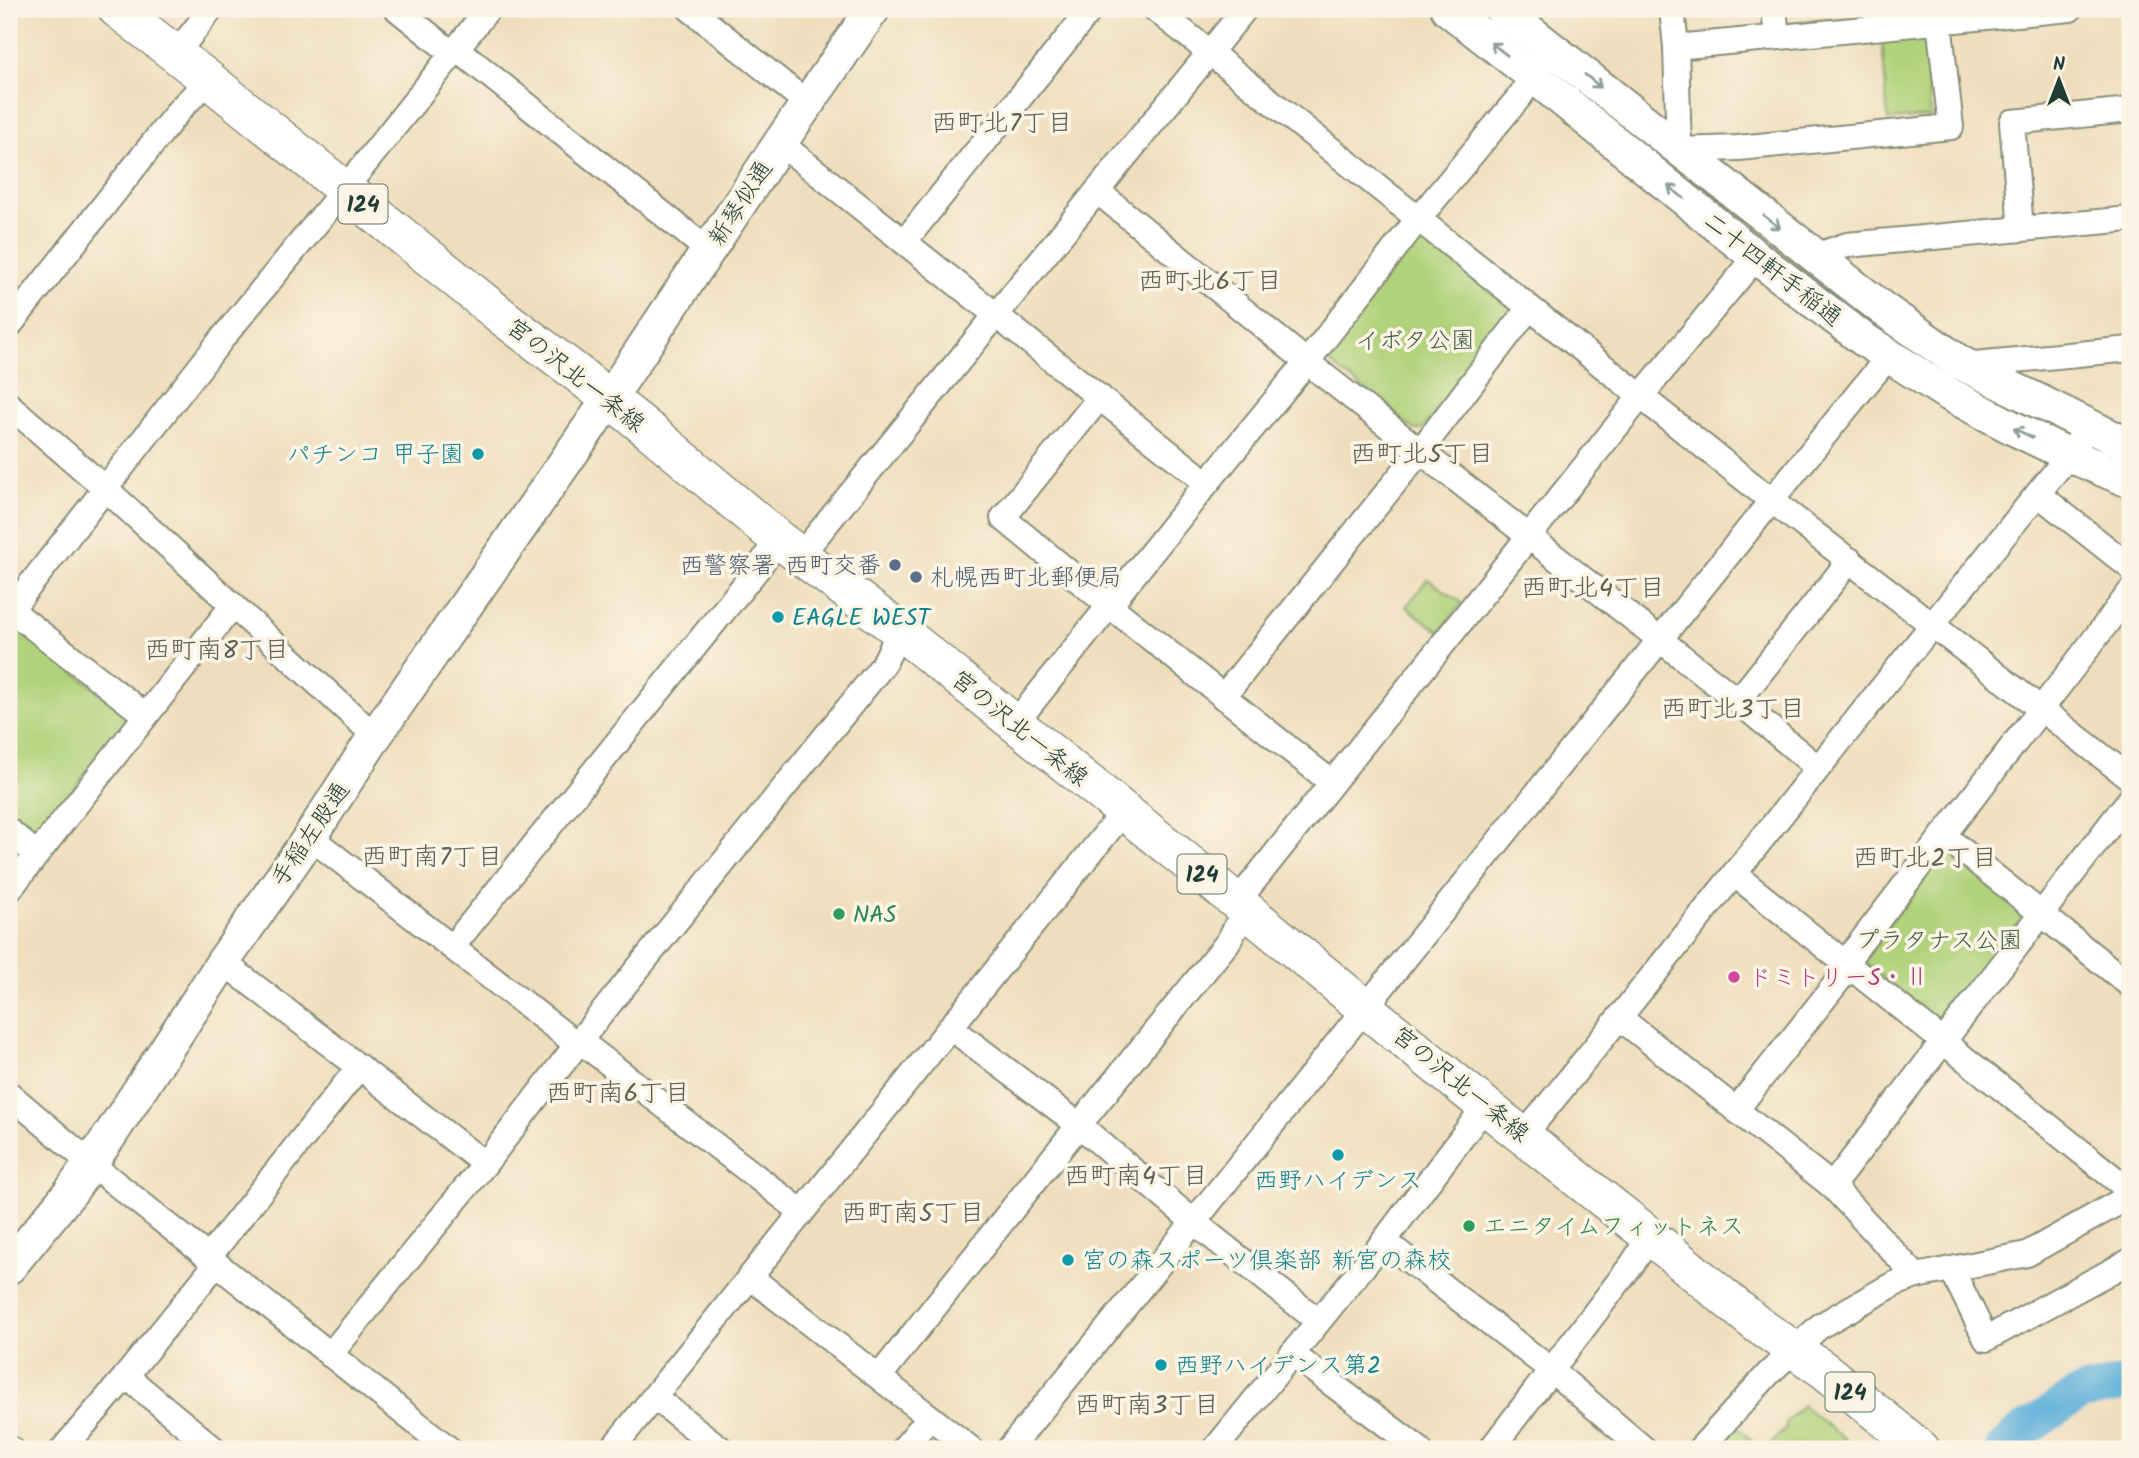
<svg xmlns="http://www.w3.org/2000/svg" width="2139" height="1458" viewBox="0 0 2139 1458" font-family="Kalam,'Klee One',sans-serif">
  <rect width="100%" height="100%" fill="#fcf5e5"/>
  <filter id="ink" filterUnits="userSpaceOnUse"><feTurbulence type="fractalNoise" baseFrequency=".0143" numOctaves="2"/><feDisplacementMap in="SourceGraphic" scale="14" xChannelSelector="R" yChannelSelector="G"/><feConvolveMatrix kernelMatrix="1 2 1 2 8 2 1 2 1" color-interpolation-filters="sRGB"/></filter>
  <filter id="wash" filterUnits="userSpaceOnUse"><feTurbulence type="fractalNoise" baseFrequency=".00686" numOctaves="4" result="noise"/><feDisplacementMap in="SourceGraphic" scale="28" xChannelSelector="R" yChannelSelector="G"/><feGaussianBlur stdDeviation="1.57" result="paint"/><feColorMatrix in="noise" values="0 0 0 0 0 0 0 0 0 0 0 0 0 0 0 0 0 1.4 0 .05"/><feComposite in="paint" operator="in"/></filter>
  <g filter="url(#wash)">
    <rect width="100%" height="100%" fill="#efdebd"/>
    <g fill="#b0d27a" stroke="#688857" stroke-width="2">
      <polygon points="1921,37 1925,43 1931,117 1888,120 1882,40"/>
      <polygon points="1426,241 1511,309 1512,316 1423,429 1415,430 1328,361 1327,352 1415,242"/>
      <polygon points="1428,579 1462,603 1440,632 1406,607"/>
      <polygon points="11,629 23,632 125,712 126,722 41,830 27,831 9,817 9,631"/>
      <polygon points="1948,853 2023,908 2024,916 1944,1020 1937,1021 1862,961 1939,854"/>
      <polygon points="1802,1405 1857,1449 1766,1449 1787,1427 1785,1424"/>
      <polygon points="1736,1426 1761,1449 1715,1449"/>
    </g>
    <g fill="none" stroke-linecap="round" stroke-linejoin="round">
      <polyline stroke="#5fb0da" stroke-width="35" points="2002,1449 2018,1434 2079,1394 2130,1382"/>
    </g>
  </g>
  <g filter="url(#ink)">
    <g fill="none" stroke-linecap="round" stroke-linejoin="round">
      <defs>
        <g id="street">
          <polyline points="397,9 453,54"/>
          <polyline points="690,9 807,103"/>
          <polyline points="1155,9 1771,500 2130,778"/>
          <polyline points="1672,9 1676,47 1679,150 1738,148 1951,127 1939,21"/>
          <polyline points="1774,9 1777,37"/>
          <polyline points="1676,47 2070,9"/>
          <polyline points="457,49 709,251"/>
          <polyline points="176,54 211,9"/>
          <polyline points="780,143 1207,483"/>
          <polyline points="1097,191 1307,362 1738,701 1818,768"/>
          <polyline points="2021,229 2012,122 2130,110"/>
          <polyline points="904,242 1091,9"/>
          <polyline points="1815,256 1847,245 2130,219"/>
          <polyline points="9,326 180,109 209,80"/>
          <polyline points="1964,365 2130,349"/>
          <polyline points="1100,397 1003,518 1105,602 1331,782"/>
          <polyline points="9,405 105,488 375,736"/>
          <polyline points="2038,494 2130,567"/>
          <polyline points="801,555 1245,9"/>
          <polyline points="11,610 145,715"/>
          <polyline points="9,612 221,340 364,165 488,9"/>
          <polyline points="1223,697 1421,450 1529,308"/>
          <polyline points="1738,701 1850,560"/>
          <polyline points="1014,725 1207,483 1307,362 1418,219 1521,95 1532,75 1542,64"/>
          <polyline points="9,831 36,854"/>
          <polyline points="1943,835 2130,985"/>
          <polyline points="310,837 570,1039 589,1048 802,1212"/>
          <polyline points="1734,874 2130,1191"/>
          <polyline points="9,890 233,605"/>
          <polyline points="1237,902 1641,396 1756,257"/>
          <polyline points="452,947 759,567 778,539"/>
          <polyline points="223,962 485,1164"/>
          <path d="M1845 963C1939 839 2037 717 2130 592"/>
          <polyline points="1620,1018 1832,1186 1916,1276"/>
          <polyline points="950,1027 1079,1125 1195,1223 1318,1321"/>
          <polyline points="9,1094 90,1163 449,1449"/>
          <polyline points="1736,1110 1850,966"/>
          <path d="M1524 1135C1708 910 1886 680 2069 455L2088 427"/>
          <polyline points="1832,1186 2130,799"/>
          <polyline points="1384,1241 1550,1369 1644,1449"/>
          <polyline points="208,1258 359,1067"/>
          <polyline points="1952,1270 1986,1339 2130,1261"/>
          <polyline points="750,1277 971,1449"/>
          <polyline points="1292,1354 1419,1449"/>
          <polyline points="330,1355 485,1164 585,1034 883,665 900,631"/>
          <polyline points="126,1376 214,1449"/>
          <polyline points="879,1377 1079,1125 1228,942 1246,909"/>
          <polyline points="654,1397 721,1449"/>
          <polyline points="9,1448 11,1449"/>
          <polyline points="63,1449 126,1376 216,1264"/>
          <polyline points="612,1449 1124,811"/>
          <polyline points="903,1449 930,1417"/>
          <path d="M1009 1449C1306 1088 1593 718 1889 356"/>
          <polyline points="1215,1449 1384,1241 1486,1105"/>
          <polyline points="1491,1449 1633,1263 1650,1236"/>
          <polyline points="1700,1449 1769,1373 1820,1326 1892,1285 1916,1276 2027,1254 2130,1196"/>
        </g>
        <g id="secondary">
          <polyline points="1448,9 1532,75 1756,257 1863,339 1947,393 2013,428 2069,455 2130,481"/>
          <polyline points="1501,9 1883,309 1959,362 2130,446"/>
          <polyline points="9,1267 72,1190 111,1134 223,962 310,837 375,736 609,399 780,143 873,9"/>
        </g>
        <polyline id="primary" points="117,9 209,80 509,322 573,370 650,431 778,539 900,631 1237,902 1366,1009 1504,1121 1650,1236 1758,1325 1824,1370 1921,1449"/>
      </defs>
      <use href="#street" stroke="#878e78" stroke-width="28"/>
      <use href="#secondary" stroke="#878e78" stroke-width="37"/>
      <use href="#primary" stroke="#878e78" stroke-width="40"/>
      <use href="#street" stroke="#fff" stroke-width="24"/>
      <use href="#secondary" stroke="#fff" stroke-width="33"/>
      <use href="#primary" stroke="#fff" stroke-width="37"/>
    </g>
    <defs><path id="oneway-shaft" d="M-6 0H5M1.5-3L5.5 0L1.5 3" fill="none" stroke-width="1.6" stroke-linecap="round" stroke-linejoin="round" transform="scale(1.75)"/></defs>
    <g stroke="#8f9e9a">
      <use href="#oneway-shaft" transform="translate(1499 49) rotate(-142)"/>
      <use href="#oneway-shaft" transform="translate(1593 81) rotate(39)"/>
      <use href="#oneway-shaft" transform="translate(1676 192) rotate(-141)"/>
      <use href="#oneway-shaft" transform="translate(1772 222) rotate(38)"/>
      <use href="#oneway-shaft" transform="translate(2023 433) rotate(-154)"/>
    </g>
  </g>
  <g fill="#0f9aa8" stroke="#fcf5e5" stroke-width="2.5">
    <circle cx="478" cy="454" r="7"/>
    <circle cx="778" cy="617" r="7"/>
    <circle cx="1338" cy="1155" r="7"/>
    <circle cx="1068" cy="1260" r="7"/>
    <circle cx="1161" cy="1365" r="7"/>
  </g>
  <g fill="#5c6f8a" stroke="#fcf5e5" stroke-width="2.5">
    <circle cx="895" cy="565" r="7"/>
    <circle cx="916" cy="577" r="7"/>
  </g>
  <g fill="#2e9e5b" stroke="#fcf5e5" stroke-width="2.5">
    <circle cx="839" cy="914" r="7"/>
    <circle cx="1469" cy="1226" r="7"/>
  </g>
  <circle fill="#d1479c" stroke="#fcf5e5" stroke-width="2.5" cx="1734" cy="977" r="7"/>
  <g text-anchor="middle" stroke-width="7" stroke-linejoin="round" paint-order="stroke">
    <g fill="#fcf5e5" stroke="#617469" stroke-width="2">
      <rect x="338.5" y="184.5" width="49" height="39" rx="5"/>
      <rect x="1177.5" y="854.5" width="49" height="39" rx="5"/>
      <rect x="1825.5" y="1372.5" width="49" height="39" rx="5"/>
    </g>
    <g font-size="23" font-weight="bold" fill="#1f3d34">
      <text x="363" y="212">124</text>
      <text x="1202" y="882">124</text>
      <text x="1850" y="1400">124</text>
    </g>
    <g font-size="24" fill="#1f3d34" stroke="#fcf5e5">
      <text transform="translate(740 203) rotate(-57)" y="8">新琴似通</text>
      <text transform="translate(1773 269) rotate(38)" y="8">二十四軒手稲通</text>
      <text transform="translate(576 375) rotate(38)" y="8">宮の沢北一条線</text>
      <text transform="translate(1020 728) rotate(39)" y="8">宮の沢北一条線</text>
      <text transform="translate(310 834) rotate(-56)" y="8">手稲左股通</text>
      <text transform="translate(1461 1084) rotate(39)" y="8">宮の沢北一条線</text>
    </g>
    <g font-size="24" fill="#3c5b42" stroke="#fcf5e5">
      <text x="1415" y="348">イボタ公園</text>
      <text x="1939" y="948">プラタナス公園</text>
    </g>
    <g font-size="24" fill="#0d838f" stroke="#fcf5e5" text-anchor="start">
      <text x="464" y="462" text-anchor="end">パチンコ 甲子園</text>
      <text x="792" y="625">EAGLE WEST</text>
      <text x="1338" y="1188" text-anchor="middle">西野ハイデンス</text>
      <text x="1082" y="1268">宮の森スポーツ倶楽部 新宮の森校</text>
      <text x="1175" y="1373">西野ハイデンス第2</text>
    </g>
    <g font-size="24" fill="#4e5e75" stroke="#fcf5e5" text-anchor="end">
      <text x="881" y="573">西警察署 西町交番</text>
      <text x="930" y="585" text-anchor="start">札幌西町北郵便局</text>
    </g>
    <g font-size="24" fill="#27864d" stroke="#fcf5e5" text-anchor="start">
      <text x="853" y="922">NAS</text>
      <text x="1483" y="1234">エニタイムフィットネス</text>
    </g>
    <g font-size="24" fill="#b23c85" stroke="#fcf5e5" text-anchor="start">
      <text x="1748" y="985">ドミトリーS・Ⅱ</text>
    </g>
    <g font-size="26" fill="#5f5f57" stroke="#fcf5e5">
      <text x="1002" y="131">西町北7丁目</text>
      <text x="1210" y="289">西町北6丁目</text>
      <text x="1422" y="462">西町北5丁目</text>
      <text x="1593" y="596">西町北4丁目</text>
      <text x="217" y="658">西町南8丁目</text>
      <text x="1733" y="717">西町北3丁目</text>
      <text x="432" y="865">西町南7丁目</text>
      <text x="1925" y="866">西町北2丁目</text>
      <text x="618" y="1101">西町南6丁目</text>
      <text x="1136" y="1184">西町南4丁目</text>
      <text x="913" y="1221">西町南5丁目</text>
      <text x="1147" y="1413">西町南3丁目</text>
    </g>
  </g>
  <rect width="2139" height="1458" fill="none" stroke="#fcf5e5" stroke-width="35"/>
  <g transform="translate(2059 80)" stroke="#fcf5e5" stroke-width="5" paint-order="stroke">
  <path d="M0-5L12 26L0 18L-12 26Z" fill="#1f3d34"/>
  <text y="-10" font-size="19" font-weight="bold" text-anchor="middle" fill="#1f3d34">N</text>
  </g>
</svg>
